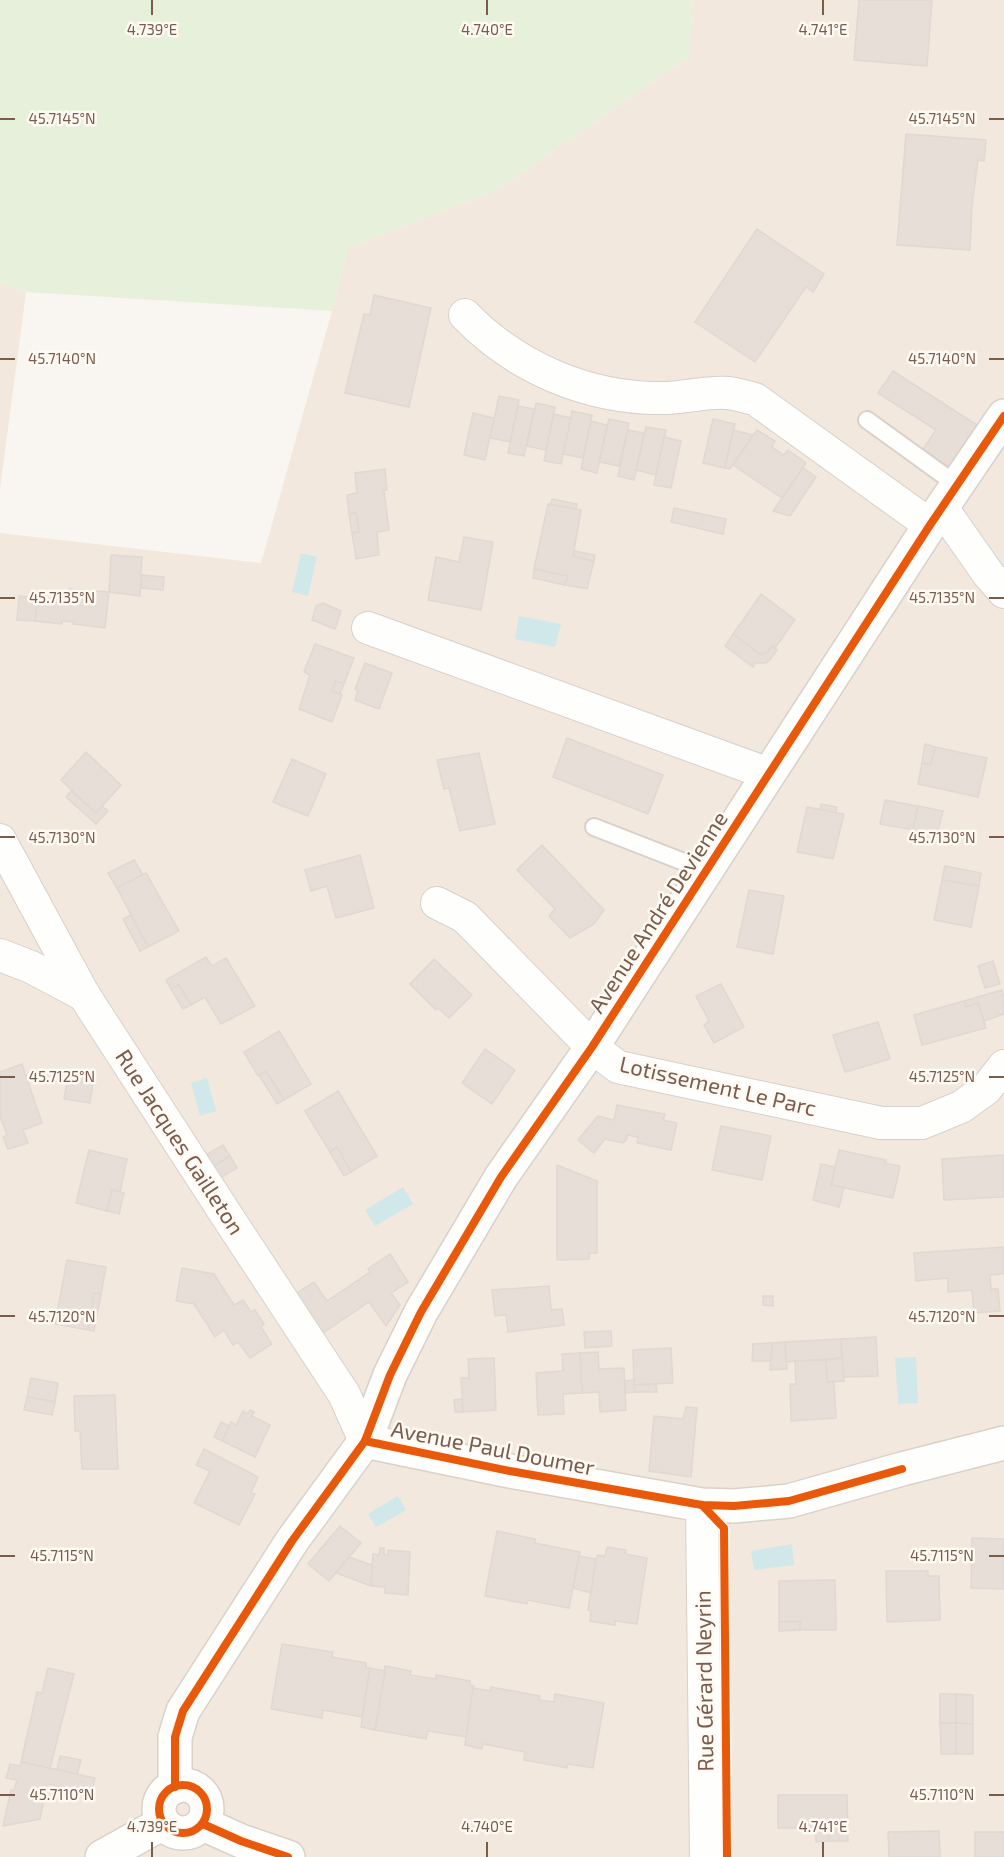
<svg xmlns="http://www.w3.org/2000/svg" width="1004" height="1857" viewBox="0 0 1004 1857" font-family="'Exo 2',sans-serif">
  <rect width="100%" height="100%" fill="#f9f5f0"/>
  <g fill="#f2e8de">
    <polygon points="693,0 1004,0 1004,1857 0,1857 0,533 261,563 332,311 348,248 497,190 689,57"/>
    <polygon points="0,283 26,292 0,489"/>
  </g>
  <polygon fill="#e7f0db" points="0,0 693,0 689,57 497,190 348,248 332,311 26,292 0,283"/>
  <g fill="#d0e8ea">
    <polygon points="301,553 317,557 308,596 292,592"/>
    <polygon points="519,616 561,624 555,647 515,639"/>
    <polygon points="207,1078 216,1111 200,1116 191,1083"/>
    <polygon points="403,1187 413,1204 375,1226 365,1210"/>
    <polygon points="916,1357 918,1403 898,1404 895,1358"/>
    <polygon points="398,1496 406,1510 376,1527 368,1514"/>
    <polygon points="792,1544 794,1565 754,1570 751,1551"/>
  </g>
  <g fill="#e6ded7" stroke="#e2d8d2" stroke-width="1.5">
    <polygon points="859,0 932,0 927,66 854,60"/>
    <polygon points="906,134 986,140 984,161 978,160 972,205 970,250 897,245"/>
    <polygon points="757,229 824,274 813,292 806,287 755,362 695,322"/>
    <polygon points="374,295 431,308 409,407 345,393 364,314 370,315"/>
    <polygon points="893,371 977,425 949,467 923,449 936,430 878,393"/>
    <polygon points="499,396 519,400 510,442 490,438"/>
    <polygon points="536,403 555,407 546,450 527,446"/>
    <polygon points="518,406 534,409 524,456 508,453"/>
    <polygon points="572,411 592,415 583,458 563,454"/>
    <polygon points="473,413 494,418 485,460 464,455"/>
    <polygon points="554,414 571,418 561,464 544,461"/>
    <polygon points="609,419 629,423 619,466 599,462"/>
    <polygon points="713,419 735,424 725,468 703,463"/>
    <polygon points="591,421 607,425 597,473 581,469"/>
    <polygon points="646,427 666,430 656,475 636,470"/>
    <polygon points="628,430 644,433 634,480 618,476"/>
    <polygon points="733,430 753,435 730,469 725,468"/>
    <polygon points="757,430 775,441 772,447 784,455 788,450 806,463 782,498 733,465"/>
    <polygon points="664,437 681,441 671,488 654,485"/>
    <polygon points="803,468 816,477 790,516 773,511"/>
    <polygon points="385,469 387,490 384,490 389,530 377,532 379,555 356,559 352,533 359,532 356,513 349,514 347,495 357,493 355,473"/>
    <polygon points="552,499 577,504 576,509 551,505"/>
    <polygon points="548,504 581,510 573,556 594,561 587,589 565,585 568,576 534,569"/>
    <polygon points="674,508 726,519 723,534 671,522"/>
    <polygon points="356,513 359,532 352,533 349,514"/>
    <polygon points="464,537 493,542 481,610 428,600 436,557 459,562"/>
    <polygon points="575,551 595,555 594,561 573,556"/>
    <polygon points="111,555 142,557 140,596 109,592"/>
    <polygon points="534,569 568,576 565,585 533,578"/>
    <polygon points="142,575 164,577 163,590 141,588"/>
    <polygon points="69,589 109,592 105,628 73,624 74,622 62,621 62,624 35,621 37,598 68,600"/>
    <polygon points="761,594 795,620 775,648 772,646 766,654 763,652 761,655 733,634"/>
    <polygon points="19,596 37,598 35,621 17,620"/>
    <polygon points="323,603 341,611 335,629 312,620 316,606"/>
    <polygon points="733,634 761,655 763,652 766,654 772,646 777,650 770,660 766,663 755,663 753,667 725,646"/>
    <polygon points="315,644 354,658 344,684 336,681 332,691 342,695 332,722 299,709 310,675 304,672"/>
    <polygon points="365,663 392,673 379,709 355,700 358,690 355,689"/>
    <polygon points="336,681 344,684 340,694 332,691"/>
    <polygon points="567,738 663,775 648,814 553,777"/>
    <polygon points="925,744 935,747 931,765 922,763"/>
    <polygon points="935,747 987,758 978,797 918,784 922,763 931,765"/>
    <polygon points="86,752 121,785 96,813 61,780"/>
    <polygon points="479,753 495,824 460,831 449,788 444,789 437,760"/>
    <polygon points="292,759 326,774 308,816 273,802"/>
    <polygon points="71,791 96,813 102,806 108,811 96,824 66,797"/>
    <polygon points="885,800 918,806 913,830 880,824"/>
    <polygon points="821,804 837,807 836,813 820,810"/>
    <polygon points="918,806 943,811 937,835 913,830"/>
    <polygon points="807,807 844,814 833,859 797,852"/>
    <polygon points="542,845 604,910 594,924 570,938 549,916 555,909 517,870"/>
    <polygon points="360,855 374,908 336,918 327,886 311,891 305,870"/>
    <polygon points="134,860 143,875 117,888 108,873"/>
    <polygon points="945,866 981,873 979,886 942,880"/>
    <polygon points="146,873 179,931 148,947 117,888"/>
    <polygon points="942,880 979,886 971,927 934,920"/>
    <polygon points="749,890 784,896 773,954 737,947"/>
    <polygon points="131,915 148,947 140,951 123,919"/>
    <polygon points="206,957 212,966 226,958 255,1006 221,1024 205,997 191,1005 179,985 171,989 166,980"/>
    <polygon points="434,959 472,995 449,1018 438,1008 436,1010 410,984"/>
    <polygon points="993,961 1000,984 985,988 978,966"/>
    <polygon points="721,984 744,1027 714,1043 704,1025 709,1021 696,996"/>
    <polygon points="179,985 191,1005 183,1009 171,989"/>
    <polygon points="1002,990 1004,998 1004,1014 984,1021 978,1003 966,1007 964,1001"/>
    <polygon points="964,1001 966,1007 978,1003 986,1028 922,1045 914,1015"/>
    <polygon points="878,1022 890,1059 845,1072 833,1035"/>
    <polygon points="279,1031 311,1084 284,1100 266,1071 258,1076 244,1052"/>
    <polygon points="485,1049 515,1070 492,1104 462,1083"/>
    <polygon points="22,1064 42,1123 23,1130 28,1143 8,1149 3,1137 7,1135 0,1116 0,1072"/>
    <polygon points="266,1071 284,1100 277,1104 259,1075"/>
    <polygon points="69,1073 94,1077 90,1103 64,1099"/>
    <polygon points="338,1091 377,1156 351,1172 337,1147 330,1152 305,1111"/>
    <polygon points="617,1105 665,1114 663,1120 677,1123 671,1150 637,1143 638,1137 627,1135 627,1139 623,1143 605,1139 594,1153 578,1140 598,1116 614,1120"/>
    <polygon points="721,1126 771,1136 762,1180 712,1170"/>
    <polygon points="223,1145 230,1156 211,1168 204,1156"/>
    <polygon points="337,1147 351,1172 344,1176 330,1152"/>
    <polygon points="89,1150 127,1159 120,1192 112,1190 107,1211 76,1203"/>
    <polygon points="839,1150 886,1160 885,1163 900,1166 893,1198 831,1185"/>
    <polygon points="1004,1155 1004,1197 944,1200 942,1159"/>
    <polygon points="230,1156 237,1168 218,1179 211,1168"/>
    <polygon points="821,1164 835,1167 831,1185 844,1187 839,1207 813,1200"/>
    <polygon points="557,1165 597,1181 597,1253 589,1253 589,1259 557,1260"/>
    <polygon points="112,1190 124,1193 119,1214 107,1211"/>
    <polygon points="1004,1247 1004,1274 990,1275 991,1289 998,1289 1000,1311 974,1313 972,1290 948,1292 948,1278 916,1281 914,1253"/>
    <polygon points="390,1254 408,1282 391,1293 400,1305 386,1326 369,1302 320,1335 294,1295 314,1282 327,1301 370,1272 368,1269"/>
    <polygon points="67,1260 106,1267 101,1294 94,1293 88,1330 55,1324"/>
    <polygon points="182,1268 214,1274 234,1305 243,1300 251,1312 255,1310 264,1324 261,1327 272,1344 250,1358 238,1342 233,1345 224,1330 215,1337 194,1304 176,1301"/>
    <polygon points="549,1286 551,1310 562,1309 564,1325 508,1332 506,1315 495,1316 492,1290"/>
    <polygon points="94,1293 101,1294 94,1331 88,1330"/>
    <polygon points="763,1296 773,1296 773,1306 763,1305"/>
    <polygon points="611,1331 612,1346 585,1348 584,1332"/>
    <polygon points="876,1337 878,1376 843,1377 841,1339"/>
    <polygon points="841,1339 842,1358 786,1362 785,1342"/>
    <polygon points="785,1342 787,1369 770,1370 772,1343"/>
    <polygon points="772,1343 771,1361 752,1361 753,1344"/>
    <polygon points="671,1348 673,1383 634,1385 633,1350"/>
    <polygon points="598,1352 599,1369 624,1368 626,1410 600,1412 599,1392 582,1393 580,1353"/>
    <polygon points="580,1353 582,1393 563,1394 564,1414 538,1415 536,1373 563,1371 562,1354"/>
    <polygon points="494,1358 496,1410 463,1412 461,1378 469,1378 468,1359"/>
    <polygon points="842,1358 844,1381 827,1382 826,1360"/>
    <polygon points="826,1360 827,1382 834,1382 836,1418 791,1421 790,1384 796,1384 795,1361"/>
    <polygon points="31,1378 58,1383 55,1402 27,1397"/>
    <polygon points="634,1380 635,1392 625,1393 625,1381"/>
    <polygon points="656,1384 657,1392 635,1392 634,1385"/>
    <polygon points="115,1395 118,1469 82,1469 80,1431 75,1431 74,1396"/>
    <polygon points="27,1397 55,1402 52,1415 24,1410"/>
    <polygon points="462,1399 463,1412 455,1412 454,1400"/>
    <polygon points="686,1407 697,1408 691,1477 649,1471 654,1416 683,1419"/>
    <polygon points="250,1410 254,1412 252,1416 270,1425 255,1457 222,1441 231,1422 236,1425 243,1411 248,1414"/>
    <polygon points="221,1422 229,1426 222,1441 214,1437"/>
    <polygon points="204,1449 258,1477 251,1493 255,1494 239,1525 194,1503 210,1471 196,1465"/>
    <polygon points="340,1526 361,1543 329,1581 308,1564"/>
    <polygon points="497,1531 535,1539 535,1543 580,1552 569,1608 528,1600 527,1604 485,1596"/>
    <polygon points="972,1538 1004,1539 1004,1589 971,1588"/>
    <polygon points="607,1547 626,1550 625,1554 647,1558 637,1624 615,1621 615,1625 590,1621 591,1611 588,1610 596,1559 598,1555 605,1556"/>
    <polygon points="380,1548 384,1548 384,1555 388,1555 388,1550 410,1552 408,1595 385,1593 385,1587 371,1586 373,1554 379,1555"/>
    <polygon points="579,1556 596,1559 591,1593 573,1588"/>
    <polygon points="349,1557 372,1565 371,1586 336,1573"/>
    <polygon points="886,1571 928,1571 928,1576 939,1576 940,1620 887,1622"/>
    <polygon points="835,1580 836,1630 800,1630 800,1622 779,1622 779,1581"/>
    <polygon points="779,1622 800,1622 800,1630 779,1631"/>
    <polygon points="282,1644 333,1652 332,1657 366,1663 366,1667 370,1668 362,1717 323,1710 322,1718 271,1709"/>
    <polygon points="385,1666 411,1671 410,1675 436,1679 436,1675 470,1681 470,1685 474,1686 466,1737 428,1731 426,1739 375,1730"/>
    <polygon points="48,1668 74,1674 50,1768 21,1762 37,1692 42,1693"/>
    <polygon points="370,1668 385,1671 375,1730 361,1727"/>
    <polygon points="491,1687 540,1696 539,1700 554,1702 555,1694 604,1703 593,1768 568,1764 567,1768 524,1760 525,1752 483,1744 482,1749 465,1745 473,1688 490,1691"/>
    <rect x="940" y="1694" width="16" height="29"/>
    <polygon points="956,1694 973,1695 973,1724 956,1723"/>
    <polygon points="940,1723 956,1723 956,1754 941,1754"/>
    <polygon points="956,1723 973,1724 973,1754 956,1754"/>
    <polygon points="60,1756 81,1760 77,1775 57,1770"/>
    <polygon points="22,1762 95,1778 91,1794 47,1784 40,1819 3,1826 11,1790 14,1790 17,1780 6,1778 10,1764 20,1766"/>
    <polygon points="778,1795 847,1795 848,1841 829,1841 829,1828 778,1828"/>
    <polygon points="815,1828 829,1828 829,1841 816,1842"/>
    <polygon points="939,1831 940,1857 889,1857 888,1832"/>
    <rect x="975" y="1832" width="29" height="25"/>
  </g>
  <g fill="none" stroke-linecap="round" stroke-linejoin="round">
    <defs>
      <g id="service">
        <polyline points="867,420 957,485"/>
        <polyline points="594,827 707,871"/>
      </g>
      <g id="minor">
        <path d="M465 315C516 368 589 399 663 398 684 398 708 391 728 393 737 394 746 397 755 399L930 525"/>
        <polyline points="942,508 989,575 1004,592"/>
        <polyline points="368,628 769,774"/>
        <polyline points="0,840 84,995 225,1213 336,1382 344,1394 365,1441"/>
        <polyline points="437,903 465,917 592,1047 618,1067 881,1123 922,1123 961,1107 986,1089 1004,1066"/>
        <polyline points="0,955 31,967 84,995"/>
        <polyline points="702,1505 706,1857"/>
      </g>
      <polyline id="tertiary" points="365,1441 390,1375 421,1312 501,1177 592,1047 930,525 1004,416"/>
      <g id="secondary">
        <circle cx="183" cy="1809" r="24"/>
        <polyline points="175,1787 175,1737 183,1711 292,1541 365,1441 510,1471 702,1505 734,1506 789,1501 902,1469 1004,1443"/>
        <polyline points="203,1824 241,1841 288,1857"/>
        <polyline points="102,1857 163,1823"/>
      </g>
    </defs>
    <use href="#service" stroke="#d7d1cb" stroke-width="20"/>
    <use href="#minor" stroke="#d7d1cb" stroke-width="34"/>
    <use href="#tertiary" stroke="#d7d1cb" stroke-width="36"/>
    <use href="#secondary" stroke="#d9d2cb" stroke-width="36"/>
    <use href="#service" stroke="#fefefd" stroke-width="16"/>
    <use href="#minor" stroke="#fefefd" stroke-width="32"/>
    <use href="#tertiary" stroke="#fefefd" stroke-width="33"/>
    <use href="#secondary" stroke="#fefefd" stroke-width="33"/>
    <defs>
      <g id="cycleway">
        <polyline points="365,1441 510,1471 702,1505 734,1506 789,1501 902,1469"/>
        <polyline points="702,1505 724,1528 727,1857"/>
        <circle cx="183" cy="1809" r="24"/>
        <polyline points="175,1787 175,1737 183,1711 292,1541 365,1441 390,1375 421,1312 501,1177 592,1047 930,525 1004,416"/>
        <polyline points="203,1824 241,1841 288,1857"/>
      </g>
    </defs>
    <use href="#cycleway" stroke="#fffaf3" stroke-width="11"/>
    <use href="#cycleway" stroke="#e8590c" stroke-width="8"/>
  </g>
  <path fill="none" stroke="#7a5c4d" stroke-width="2" d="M152 0V15M487 0V15M823 0V15M0 119H15M989 119H1004M0 359H15M989 359H1004M0 598H15M989 598H1004M0 837H15M989 837H1004M0 1077H15M989 1077H1004M0 1316H15M989 1316H1004M0 1556H15M989 1556H1004M0 1795H15M989 1795H1004M152 1842V1857M487 1842V1857M823 1842V1857"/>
  <g text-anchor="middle" stroke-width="5" stroke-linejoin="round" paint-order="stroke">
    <g font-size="22" fill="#7a5c4d" stroke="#fffaf3">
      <text transform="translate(658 912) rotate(-57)" y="8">Avenue André Devienne</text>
      <text transform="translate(718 1086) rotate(13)" y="8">Lotissement Le Parc</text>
      <text transform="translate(180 1142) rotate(57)" y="8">Rue Jacques Gailleton</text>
      <text transform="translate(493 1448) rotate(11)" y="8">Avenue Paul Doumer</text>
      <text transform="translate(704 1681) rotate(-91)" y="8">Rue Gérard Neyrin</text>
    </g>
  </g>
  <g font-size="15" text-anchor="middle" fill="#7a5c4d" stroke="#fffaf3" stroke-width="5" stroke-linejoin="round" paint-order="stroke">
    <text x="152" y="35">4.739°E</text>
    <text x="487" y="35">4.740°E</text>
    <text x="823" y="35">4.741°E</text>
    <text x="62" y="124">45.7145°N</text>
    <text x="942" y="124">45.7145°N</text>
    <text x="62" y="364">45.7140°N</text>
    <text x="942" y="364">45.7140°N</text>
    <text x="62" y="603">45.7135°N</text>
    <text x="942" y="603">45.7135°N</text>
    <text x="62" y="843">45.7130°N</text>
    <text x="942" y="843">45.7130°N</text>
    <text x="62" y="1082">45.7125°N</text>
    <text x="942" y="1082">45.7125°N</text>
    <text x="62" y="1322">45.7120°N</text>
    <text x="942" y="1322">45.7120°N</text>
    <text x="62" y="1561">45.7115°N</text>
    <text x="942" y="1561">45.7115°N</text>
    <text x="62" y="1800">45.7110°N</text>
    <text x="942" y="1800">45.7110°N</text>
    <text x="152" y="1832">4.739°E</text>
    <text x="487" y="1832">4.740°E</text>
    <text x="823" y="1832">4.741°E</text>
  </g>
</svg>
